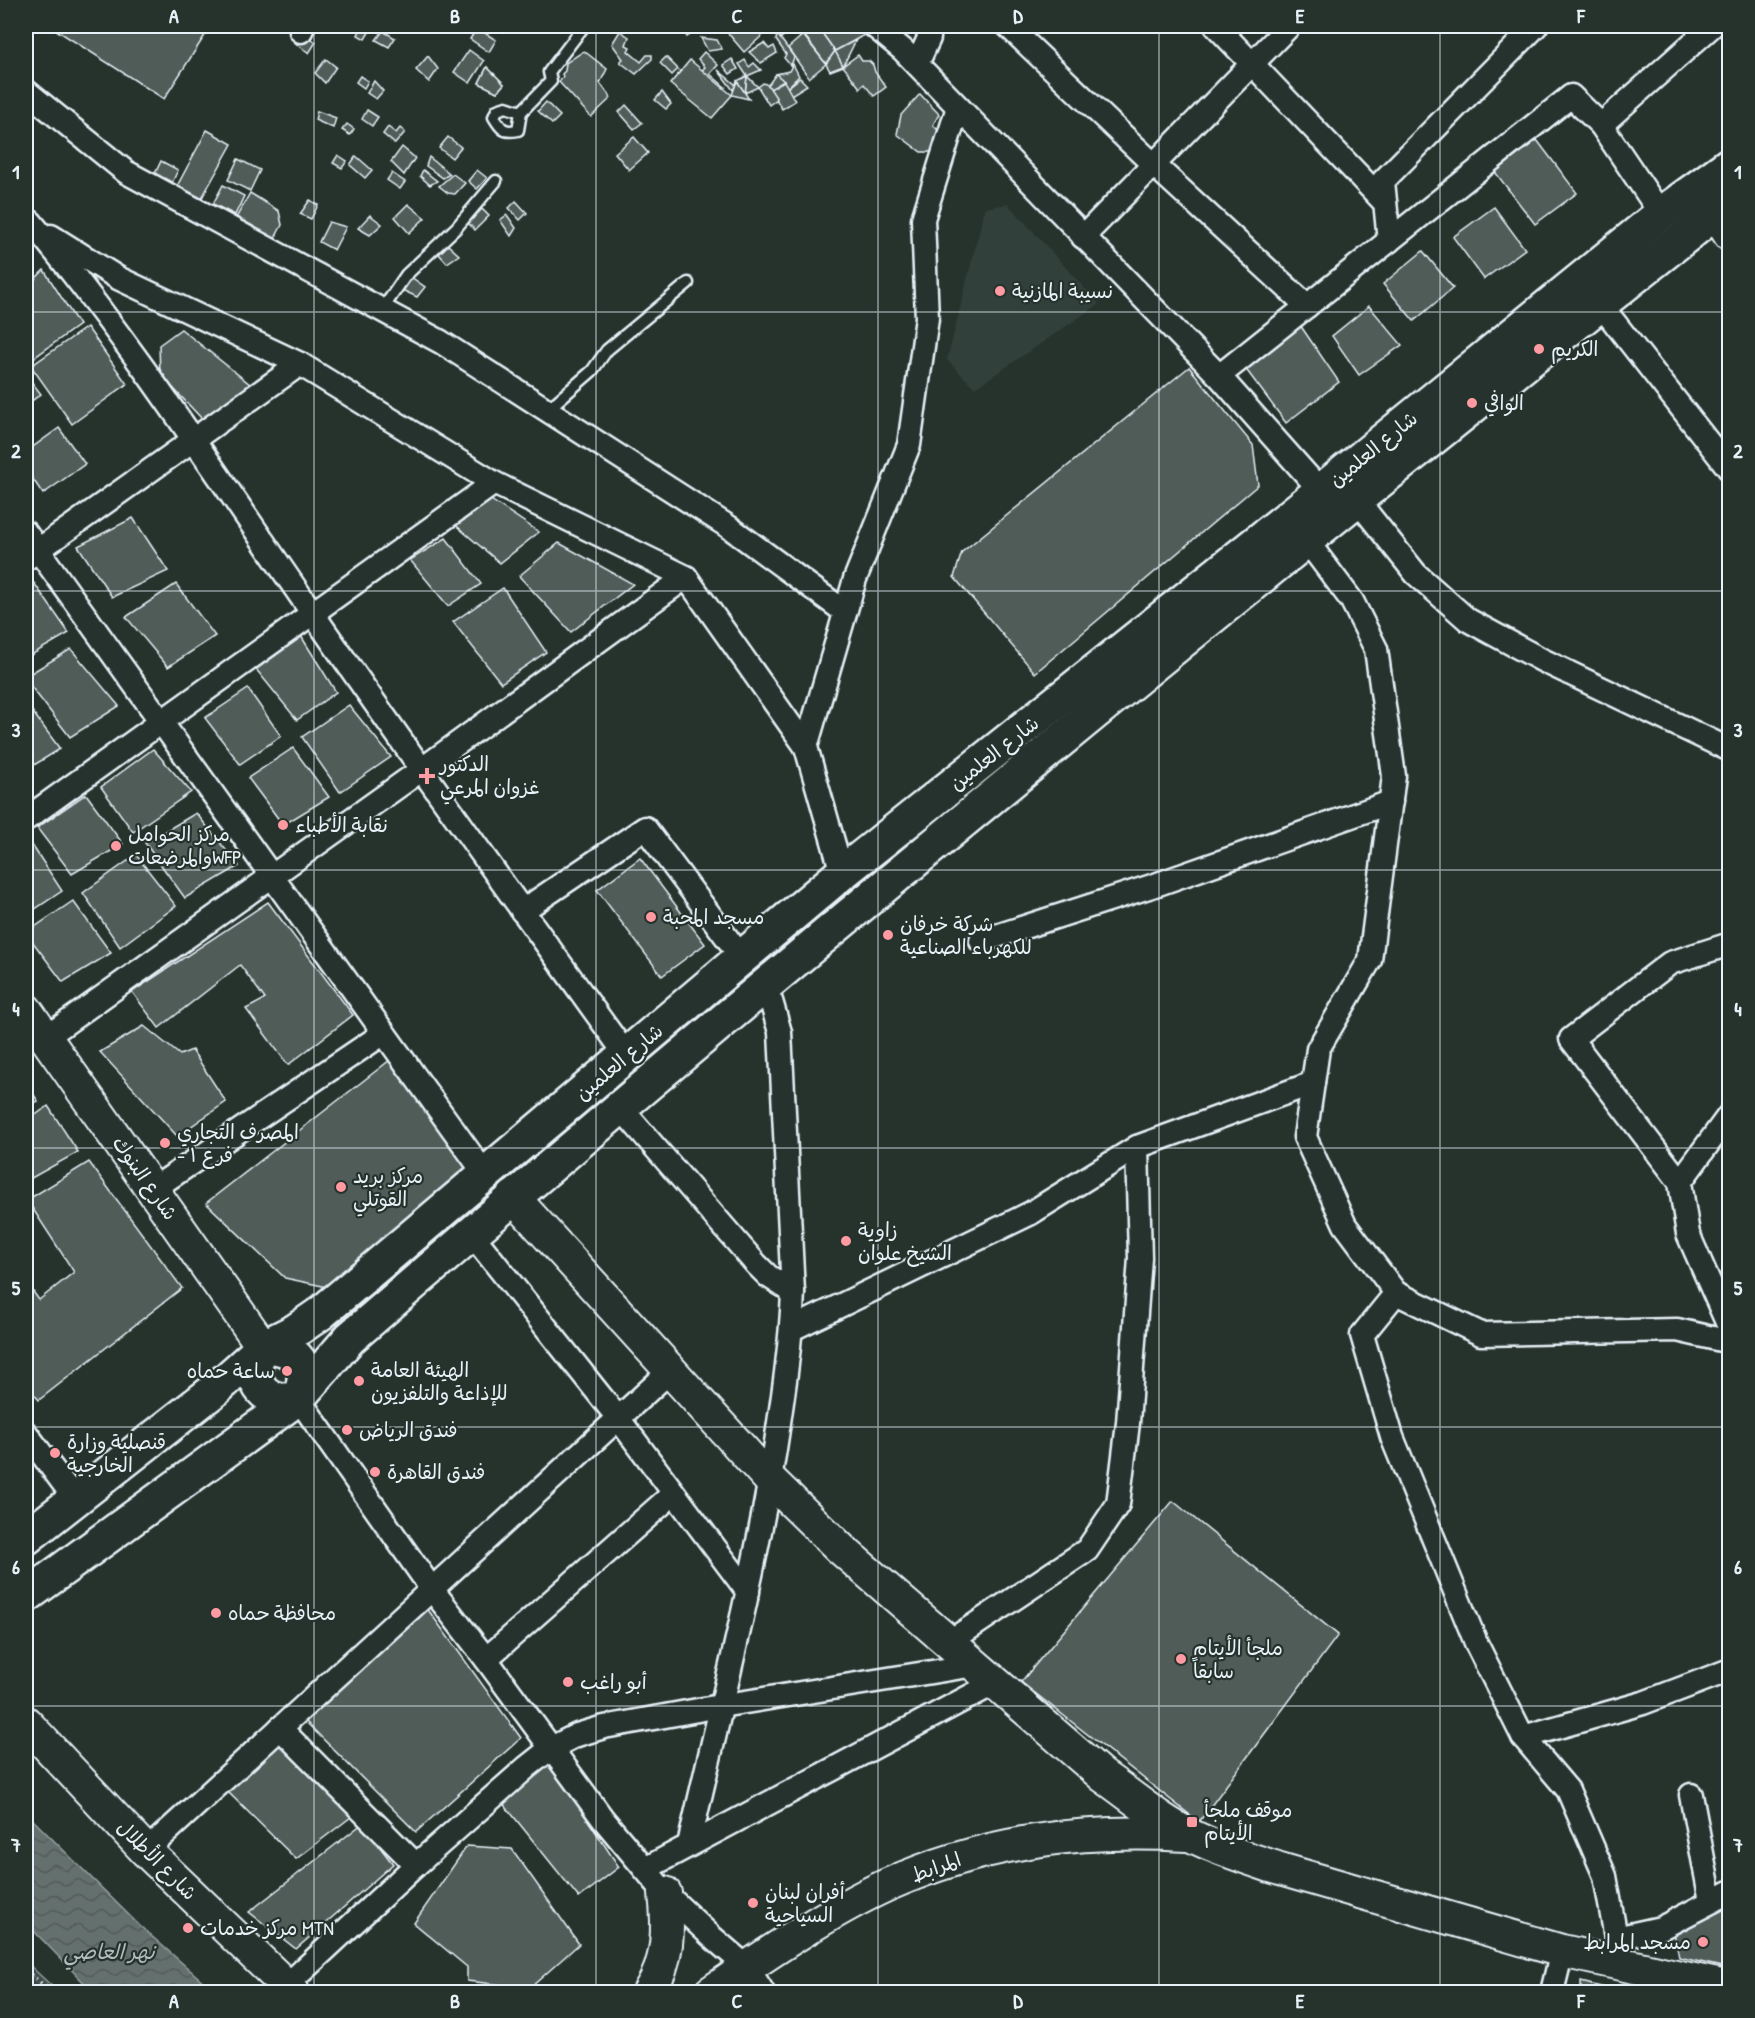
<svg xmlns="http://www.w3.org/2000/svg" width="1755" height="2018" viewBox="0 0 1755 2018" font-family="'Patrick Hand','Playpen Sans Arabic',sans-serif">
  <defs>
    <pattern id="park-dots" width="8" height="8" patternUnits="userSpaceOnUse" patternTransform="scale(1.5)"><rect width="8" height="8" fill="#3e4b47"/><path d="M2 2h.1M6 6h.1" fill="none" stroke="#5a6562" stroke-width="1.8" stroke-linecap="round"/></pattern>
    <pattern id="water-waves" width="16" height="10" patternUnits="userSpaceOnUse" patternTransform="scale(1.5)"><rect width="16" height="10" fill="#636f6d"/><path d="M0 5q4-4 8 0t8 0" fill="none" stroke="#535a5a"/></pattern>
  </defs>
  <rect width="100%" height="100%" fill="#26332d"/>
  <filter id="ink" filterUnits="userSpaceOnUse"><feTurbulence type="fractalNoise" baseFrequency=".0167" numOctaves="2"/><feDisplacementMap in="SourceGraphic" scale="12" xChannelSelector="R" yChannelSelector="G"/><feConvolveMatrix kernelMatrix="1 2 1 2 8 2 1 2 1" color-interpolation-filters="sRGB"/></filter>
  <g filter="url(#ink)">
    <polygon fill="#333f3a" points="1008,204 1099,304 975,388 947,360 985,208"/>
    <polygon fill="url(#park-dots)" stroke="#939ea0" stroke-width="1.5" points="26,1962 58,1992 26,1992"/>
    <polygon fill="url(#water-waves)" stroke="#98a3a5" stroke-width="1.5" points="26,1813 140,1926 215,1992 93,1992 26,1923"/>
    <g fill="#505c59" stroke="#e8f1f8" stroke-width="1.5">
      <polygon points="50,26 211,26 164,99"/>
      <polygon points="362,26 371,29 365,39 358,35"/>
      <polygon points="680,26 696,26 699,29 687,37"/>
      <polygon points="734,26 737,31 751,26 757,26 764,34 744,52 727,32"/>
      <polygon points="788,26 791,31 779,39 776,31"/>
      <polygon points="794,26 806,26 809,31 800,37"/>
      <polygon points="811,26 817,26 835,51 826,64 804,35 809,31"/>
      <polygon points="817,26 861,26 868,33 835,51"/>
      <polygon points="477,28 496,40 489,52 470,39"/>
      <polygon points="383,31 395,38 389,47 376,40"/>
      <polygon points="620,31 629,37 626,45 630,47 628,51 641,62 647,55 652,55 652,59 636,74 620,62 623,59 612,44"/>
      <polygon points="302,33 316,42 309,53 294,42"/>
      <polygon points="777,34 794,57 791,66 784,58 786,54 776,40"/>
      <polygon points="803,35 826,64 809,78 788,48"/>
      <polygon points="701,38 717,40 722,49 708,51"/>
      <polygon points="856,40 843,66 835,51"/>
      <polygon points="764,43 769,49 774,46 777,53 761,63 749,52"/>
      <polygon points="469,50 484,61 470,83 454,72"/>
      <polygon points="584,51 607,69 600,83 611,98 591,117 559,82 563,77 562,74 565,71 566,63"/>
      <polygon points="835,51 843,66 830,71 826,64"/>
      <polygon points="704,52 718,65 710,74 725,87 718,88 713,94 695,78 705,67 698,59"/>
      <polygon points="858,55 862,61 869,61 873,65 875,72 886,87 874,96 864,84 860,88 843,66"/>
      <polygon points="428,56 438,69 429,82 416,70"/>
      <polygon points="666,57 678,69 672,75 660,63"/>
      <polygon points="326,59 336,67 325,83 315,73"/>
      <polygon points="732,59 738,69 730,74 723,65"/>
      <polygon points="690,60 732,95 712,118 670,84"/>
      <polygon points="745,60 749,67 754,63 761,70 747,76 739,64"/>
      <polygon points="793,64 799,76 787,88 776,74 789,71"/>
      <polygon points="487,67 504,84 497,92 479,83"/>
      <polygon points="487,67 504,84 497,92 479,83"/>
      <polygon points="718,70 736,85 733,90"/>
      <polygon points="776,74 784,81 771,90 768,85"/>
      <polygon points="360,76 368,81 364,88 356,82"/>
      <polygon points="747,76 758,87 745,93"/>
      <polygon points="747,76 745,93 737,81"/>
      <polygon points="800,78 807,85 791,95 787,88"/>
      <polygon points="374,81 383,91 376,99 367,93"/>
      <polygon points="737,81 749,99 732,95"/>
      <polygon points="784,81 795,101 782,109 770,89"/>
      <polygon points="763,83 768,85 777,99 769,105 758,87"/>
      <polygon points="662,92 671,104 666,109 655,100"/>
      <polygon points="920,94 939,114 933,125 940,132 934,152 921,152 897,134 901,115"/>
      <polygon points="546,102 560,116 552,124 538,111"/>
      <polygon points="626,105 642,123 634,129 619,112"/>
      <polygon points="367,110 378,117 372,126 362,119"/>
      <polygon points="317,111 336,118 333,128 315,120"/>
      <polygon points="347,124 354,129 350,135 342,130"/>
      <polygon points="388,127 396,133 400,128 405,132 395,144 383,134"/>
      <polygon points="207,130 232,144 199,203 175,190"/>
      <polygon points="448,137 461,147 452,158 439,148"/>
      <polygon points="634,137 648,153 629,170 615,153"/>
      <polygon points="1537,140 1577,193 1535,224 1495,172"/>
      <polygon points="402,147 415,158 404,175 391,162"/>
      <polygon points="338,155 347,161 342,168 333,163"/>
      <polygon points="356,156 372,170 365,178 350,165"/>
      <polygon points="429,157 450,174 443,178 426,166"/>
      <polygon points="238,159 260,170 250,191 228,180"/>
      <polygon points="161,161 178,170 170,187 153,178"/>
      <polygon points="423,170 437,181 430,185 420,176"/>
      <polygon points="477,170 487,178 477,189 468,181"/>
      <polygon points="392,173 405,182 400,189 387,180"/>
      <polygon points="453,174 465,183 455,194 448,193 439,186"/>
      <polygon points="223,185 244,196 235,215 213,204"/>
      <polygon points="250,193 279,211 282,225 274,240 236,218"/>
      <polygon points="310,200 318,205 311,219 300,214"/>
      <polygon points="516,201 527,213 520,220 509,208"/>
      <polygon points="408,204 425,218 409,233 395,217"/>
      <polygon points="1494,207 1525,249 1484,279 1453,237"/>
      <polygon points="482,209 489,216 475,230 468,223"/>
      <polygon points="370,215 382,224 370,235 358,228"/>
      <polygon points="507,215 516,228 511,236 500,220"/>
      <polygon points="329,222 346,227 334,250 319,242"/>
      <polygon points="448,245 459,255 447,263 439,254"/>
      <polygon points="1423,251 1453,288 1414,321 1383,284"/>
      <polygon points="44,270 79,325 28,362 26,358 26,288"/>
      <polygon points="411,277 425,287 417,297 402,290"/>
      <polygon points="1369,306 1402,345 1359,375 1332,336"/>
      <polygon points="1298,322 1339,382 1286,423 1245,368"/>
      <polygon points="87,327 127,384 72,424 31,366"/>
      <polygon points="181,329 256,389 204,421 160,374 159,345"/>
      <polygon points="1189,367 1253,445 1258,485 1035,673 954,577 962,552"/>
      <polygon points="27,376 41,394 26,405 26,378"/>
      <polygon points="59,428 85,464 43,494 26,469 26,452"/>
      <polygon points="488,498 539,532 500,563 452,522"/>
      <polygon points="133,518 168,571 112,597 78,546"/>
      <polygon points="446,538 481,584 448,606 410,560"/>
      <polygon points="559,543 633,584 571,632 519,576"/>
      <polygon points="34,583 69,633 26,658 26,588"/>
      <polygon points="176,584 215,636 168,667 126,617"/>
      <polygon points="503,588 546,652 501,683 453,622"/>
      <polygon points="301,636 336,692 297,720 255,668"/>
      <polygon points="71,649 119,706 70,737 26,680 26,676"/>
      <polygon points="248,689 281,736 240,764 205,718"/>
      <polygon points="26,703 60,749 26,770"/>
      <polygon points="349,705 391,757 340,792 302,737"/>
      <polygon points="293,748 329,797 283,825 248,778"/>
      <polygon points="153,749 191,792 133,832 101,787"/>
      <polygon points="86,794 123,844 72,874 37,828"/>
      <polygon points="196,813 239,866 185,898 145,843"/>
      <polygon points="28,839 62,891 26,915 26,841"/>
      <polygon points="136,855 176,906 120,947 83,893"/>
      <polygon points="640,858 705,944 662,976 597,890"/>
      <polygon points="73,901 111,953 63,982 26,933"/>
      <polygon points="268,902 353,1015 288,1065 246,1009 265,999 240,965 159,1028 132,992"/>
      <polygon points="144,1026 180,1055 192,1050 226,1102 177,1136 100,1052"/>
      <polygon points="390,1060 476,1171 327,1287 285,1278 206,1203"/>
      <polygon points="26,1083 38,1101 26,1108"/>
      <polygon points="48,1106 78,1152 26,1181 26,1122"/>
      <polygon points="89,1162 182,1288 39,1400 26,1385 26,1282 39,1300 74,1272 27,1200"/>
      <polygon points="1173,1501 1338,1635 1199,1822 1021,1682"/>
      <polygon points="421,1600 521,1738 416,1832 300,1716"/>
      <polygon points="285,1741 355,1814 296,1859 226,1790"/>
      <polygon points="544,1754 619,1867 579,1898 498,1797"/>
      <polygon points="362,1824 393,1864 296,1949 249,1912"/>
      <polygon points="467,1846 512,1849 579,1944 530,1988 467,1981 467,1967 414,1923"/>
      <polygon points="1730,1900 1730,1969 1679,1957 1673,1928"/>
      <polygon points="1581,1982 1621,1992 1581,1992"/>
    </g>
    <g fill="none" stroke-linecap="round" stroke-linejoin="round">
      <defs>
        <g id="lane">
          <path d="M521 112 506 107 497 110 494 117C501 129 504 133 518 130L521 112 551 81 549 72 584 26"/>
          <polyline points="382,310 406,275 456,228 496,181"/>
          <polyline points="547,410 592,371 607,350 688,283"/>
        </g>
        <g id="street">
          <polyline points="874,26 903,50 1219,376 1321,491"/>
          <polyline points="1008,26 1154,165 1307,306"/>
          <polyline points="1216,26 1385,203"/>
          <polyline points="301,31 303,26"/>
          <polyline points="917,64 929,38 929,26"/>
          <polyline points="26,91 126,172 441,342 729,527 845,612"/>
          <polyline points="1601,125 1712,26"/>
          <path d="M26 221 31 222C133 344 220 480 311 611 414 761 521 909 627 1056"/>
          <polyline points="51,236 118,278 300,364 494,483 686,577 806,747"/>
          <polyline points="1083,237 1289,26"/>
          <polyline points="1389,241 1383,181 1536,26"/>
          <polyline points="1600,304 1730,470"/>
          <polyline points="1219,376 1571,96 1601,125 1661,214"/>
          <polyline points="1357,500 1416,574 1468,620 1542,660 1730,750"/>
          <polyline points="26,533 485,1174"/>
          <polyline points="1307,541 1352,601 1376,649 1394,776 1370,960 1318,1049 1305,1137 1345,1225 1396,1293 1481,1334 1677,1330 1730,1342"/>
          <polyline points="27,558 300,364"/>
          <polyline points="26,819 494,483"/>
          <polyline points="842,873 806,747 855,579 909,445 927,318 923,219 958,107"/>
          <polyline points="522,911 645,828 742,958"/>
          <polyline points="981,941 1158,884 1391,802"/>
          <polyline points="1730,944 1670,963 1571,1039 1680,1182 1688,1234 1730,1329"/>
          <polyline points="45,1038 421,770 686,577"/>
          <polyline points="620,1107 756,1264 768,1276 793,1292"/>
          <polyline points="1680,1182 1730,1114"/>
          <polyline points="153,1189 384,1033"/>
          <polyline points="471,1233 618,1418 748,1592"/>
          <polyline points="1396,1293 1362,1335 1392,1437 1477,1645 1523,1737 1568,1790 1605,1876 1616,1938 1616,1961"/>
          <polyline points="792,1329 1031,1213 1137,1147 1313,1083"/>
          <polyline points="298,1398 431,1588 486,1659 603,1819 665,1893 712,1937 747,1967 763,1992"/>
          <polyline points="26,1433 75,1499"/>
          <polyline points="949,1642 1087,1550 1118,1504 1128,1423 1140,1258 1137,1147"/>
          <polyline points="486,1659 673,1494"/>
          <polyline points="280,1728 416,1865"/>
          <polyline points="1523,1737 1643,1703 1730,1670"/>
          <polyline points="1691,1795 1711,1901"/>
          <path d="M689 1845C719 1713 753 1583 775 1449 783 1397 791 1345 793 1292L780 1032 771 1001 760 988"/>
          <polyline points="146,1851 670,1371"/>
          <polyline points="645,1869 995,1683"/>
          <polyline points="1616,1938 1661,1928 1730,1892"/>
          <polyline points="286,1986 416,1865 527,1767 551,1748 577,1735 604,1727 720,1706 975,1665"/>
          <polyline points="1552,1992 1562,1951"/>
        </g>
        <g id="secondary">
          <polyline points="1715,212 1730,235"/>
          <polyline points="26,1010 263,1347"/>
          <path d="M513 1197 770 1480 841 1549 1103 1776C1132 1796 1160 1821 1192 1836 1220 1850 1250 1859 1280 1869L1562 1951 1730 1988"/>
          <polyline points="26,1723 146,1851 293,1992"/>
          <path d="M649 1992C669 1961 669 1929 665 1893"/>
          <path d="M711 1992C765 1955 828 1912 887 1885 985 1841 1080 1829 1186 1835"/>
        </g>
        <g id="primary">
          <path d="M298 1398 350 1338C801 949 1263 571 1730 201"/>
          <polyline points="26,1538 216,1389 263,1347 295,1331 321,1313 842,873 1321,491 1661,214 1730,164"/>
          <path d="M26 1596 298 1398C314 1369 296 1344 263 1347 243 1376 263 1408 298 1398"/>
        </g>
      </defs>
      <use href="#lane" stroke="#e8f1f8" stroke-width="15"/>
      <use href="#street" stroke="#e8f1f8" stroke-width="27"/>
      <use href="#secondary" stroke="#e8f1f8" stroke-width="36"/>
      <use href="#primary" stroke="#e8f1f8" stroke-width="38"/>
      <polyline stroke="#e8f1f8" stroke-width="4" stroke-dasharray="1.5 4.5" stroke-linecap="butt" points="26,1971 52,1992"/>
      <use href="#lane" stroke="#26332d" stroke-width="10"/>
      <use href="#street" stroke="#26332d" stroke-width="22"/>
      <use href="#secondary" stroke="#26332d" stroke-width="32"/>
      <use href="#primary" stroke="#26332d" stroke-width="33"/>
    </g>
  </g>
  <path fill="none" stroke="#e8f1f8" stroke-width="1.5" stroke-opacity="0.55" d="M314 26V1992M596 26V1992M878 26V1992M1159 26V1992M1440 26V1992M26 312H1730M26 591H1730M26 870H1730M26 1148H1730M26 1427H1730M26 1706H1730"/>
  <g fill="#ff9aa2" stroke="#26332d" stroke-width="2">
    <circle cx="1000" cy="291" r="6"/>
    <circle cx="1539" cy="349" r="6"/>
    <circle cx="1472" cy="403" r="6"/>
    <path d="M424 767h6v6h6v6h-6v6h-6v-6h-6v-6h6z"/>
    <circle cx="283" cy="825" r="6"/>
    <circle cx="116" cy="846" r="6"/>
    <circle cx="651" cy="917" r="6"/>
    <circle cx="888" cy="935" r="6"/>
    <circle cx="165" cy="1143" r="6"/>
    <circle cx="341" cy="1187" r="6"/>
    <circle cx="846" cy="1241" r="6"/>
    <circle cx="287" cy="1371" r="6"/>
    <circle cx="359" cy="1381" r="6"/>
    <circle cx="347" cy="1430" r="6"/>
    <circle cx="55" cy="1453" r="6"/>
    <circle cx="375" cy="1472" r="6"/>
    <circle cx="216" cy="1613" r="6"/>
    <circle cx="1181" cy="1659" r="6"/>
    <circle cx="568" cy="1682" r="6"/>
    <rect x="1186" y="1816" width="12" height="12" rx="3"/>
    <circle cx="753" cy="1903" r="6"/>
    <circle cx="188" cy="1928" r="6"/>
    <circle cx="1703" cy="1942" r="6"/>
  </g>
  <g text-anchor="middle" stroke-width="4.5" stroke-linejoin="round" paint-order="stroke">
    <g font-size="20" fill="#e8f1f8" stroke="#26332d" text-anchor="start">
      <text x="1012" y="298">نسيبة المازنية</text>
      <text x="1551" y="356">الكريم</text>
      <text x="1484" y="410">الوافي</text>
      <text x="440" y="771">الدكتور<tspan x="440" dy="23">غزوان المرعي</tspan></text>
      <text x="295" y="832">نقابة الأطباء</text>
      <text x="128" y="841">مركز الحوامل<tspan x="128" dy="23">والمرضعاتWFP</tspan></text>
      <text x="663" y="924">مسجد المحبة</text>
      <text x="900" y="931">شركة خرفان<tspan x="900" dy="23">للكهرباء الصناعية</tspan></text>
      <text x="177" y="1139">المصرف التجاري<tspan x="177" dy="23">- فرع ١</tspan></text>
      <text x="353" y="1183">مركز بريد<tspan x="353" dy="23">القوتلي</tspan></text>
      <text x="858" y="1237">زاوية<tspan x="858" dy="23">الشيخ علوان</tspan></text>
      <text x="371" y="1377">الهيئة العامة<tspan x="371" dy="23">للإذاعة والتلفزيون</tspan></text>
      <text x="275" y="1378" text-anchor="end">ساعة حماه</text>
      <text x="359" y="1437">فندق الرياض</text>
      <text x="67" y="1449">قنصلية وزارة<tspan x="67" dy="23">الخارجية</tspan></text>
      <text x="387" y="1479">فندق القاهرة</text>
      <text x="228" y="1620">محافظة حماه</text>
      <text x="1193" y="1655">ملجأ الأيتام<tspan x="1193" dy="23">سابقاً</tspan></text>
      <text x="580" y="1689">أبو راغب</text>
      <text x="1204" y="1817">موقف ملجأ<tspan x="1204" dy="23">الأيتام</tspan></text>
      <text x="765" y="1899">أفران لبنان<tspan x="765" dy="23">السياحية</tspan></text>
      <text x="200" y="1935">مركز خدمات MTN</text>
      <text x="1691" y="1949" text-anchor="end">مسجد المرابط</text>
    </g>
    <g font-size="20" fill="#e8f1f8" stroke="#26332d">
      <text transform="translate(1373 449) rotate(-39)" y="7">شارع العلمين</text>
      <text transform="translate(994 753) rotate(-38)" y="7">شارع العلمين</text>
      <text transform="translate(619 1062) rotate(-40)" y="7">شارع العلمين</text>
      <text transform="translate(145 1178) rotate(55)" y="7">شارع البنوك</text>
      <text transform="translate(157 1860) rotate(45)" y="7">شارع الأطلال</text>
      <text transform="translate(936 1867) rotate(-20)" y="7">المرابط</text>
    </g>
    <g font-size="21" font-style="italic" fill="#b3bdc0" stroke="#26332d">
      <text x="109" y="1959">نهر العاصي</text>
    </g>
  </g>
  <rect width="1755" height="2018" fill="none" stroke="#26332d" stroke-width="66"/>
  <rect x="33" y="33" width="1689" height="1952" fill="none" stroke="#e8f1f8" stroke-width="2"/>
  <g font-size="20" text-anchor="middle" font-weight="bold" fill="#e8f1f8">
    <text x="174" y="23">A</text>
    <text x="455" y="23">B</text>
    <text x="737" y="23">C</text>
    <text x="1018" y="23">D</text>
    <text x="1300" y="23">E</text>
    <text x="1581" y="23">F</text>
    <text x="16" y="179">1</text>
    <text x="1738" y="179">1</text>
    <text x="16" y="458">2</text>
    <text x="1738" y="458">2</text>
    <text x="16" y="737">3</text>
    <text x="1738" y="737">3</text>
    <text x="16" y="1016">4</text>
    <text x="1738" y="1016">4</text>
    <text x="16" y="1295">5</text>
    <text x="1738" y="1295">5</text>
    <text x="16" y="1574">6</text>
    <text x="1738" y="1574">6</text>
    <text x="16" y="1852">7</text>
    <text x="1738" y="1852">7</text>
    <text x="174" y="2008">A</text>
    <text x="455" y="2008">B</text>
    <text x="737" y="2008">C</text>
    <text x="1018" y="2008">D</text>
    <text x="1300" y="2008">E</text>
    <text x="1581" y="2008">F</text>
  </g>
</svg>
